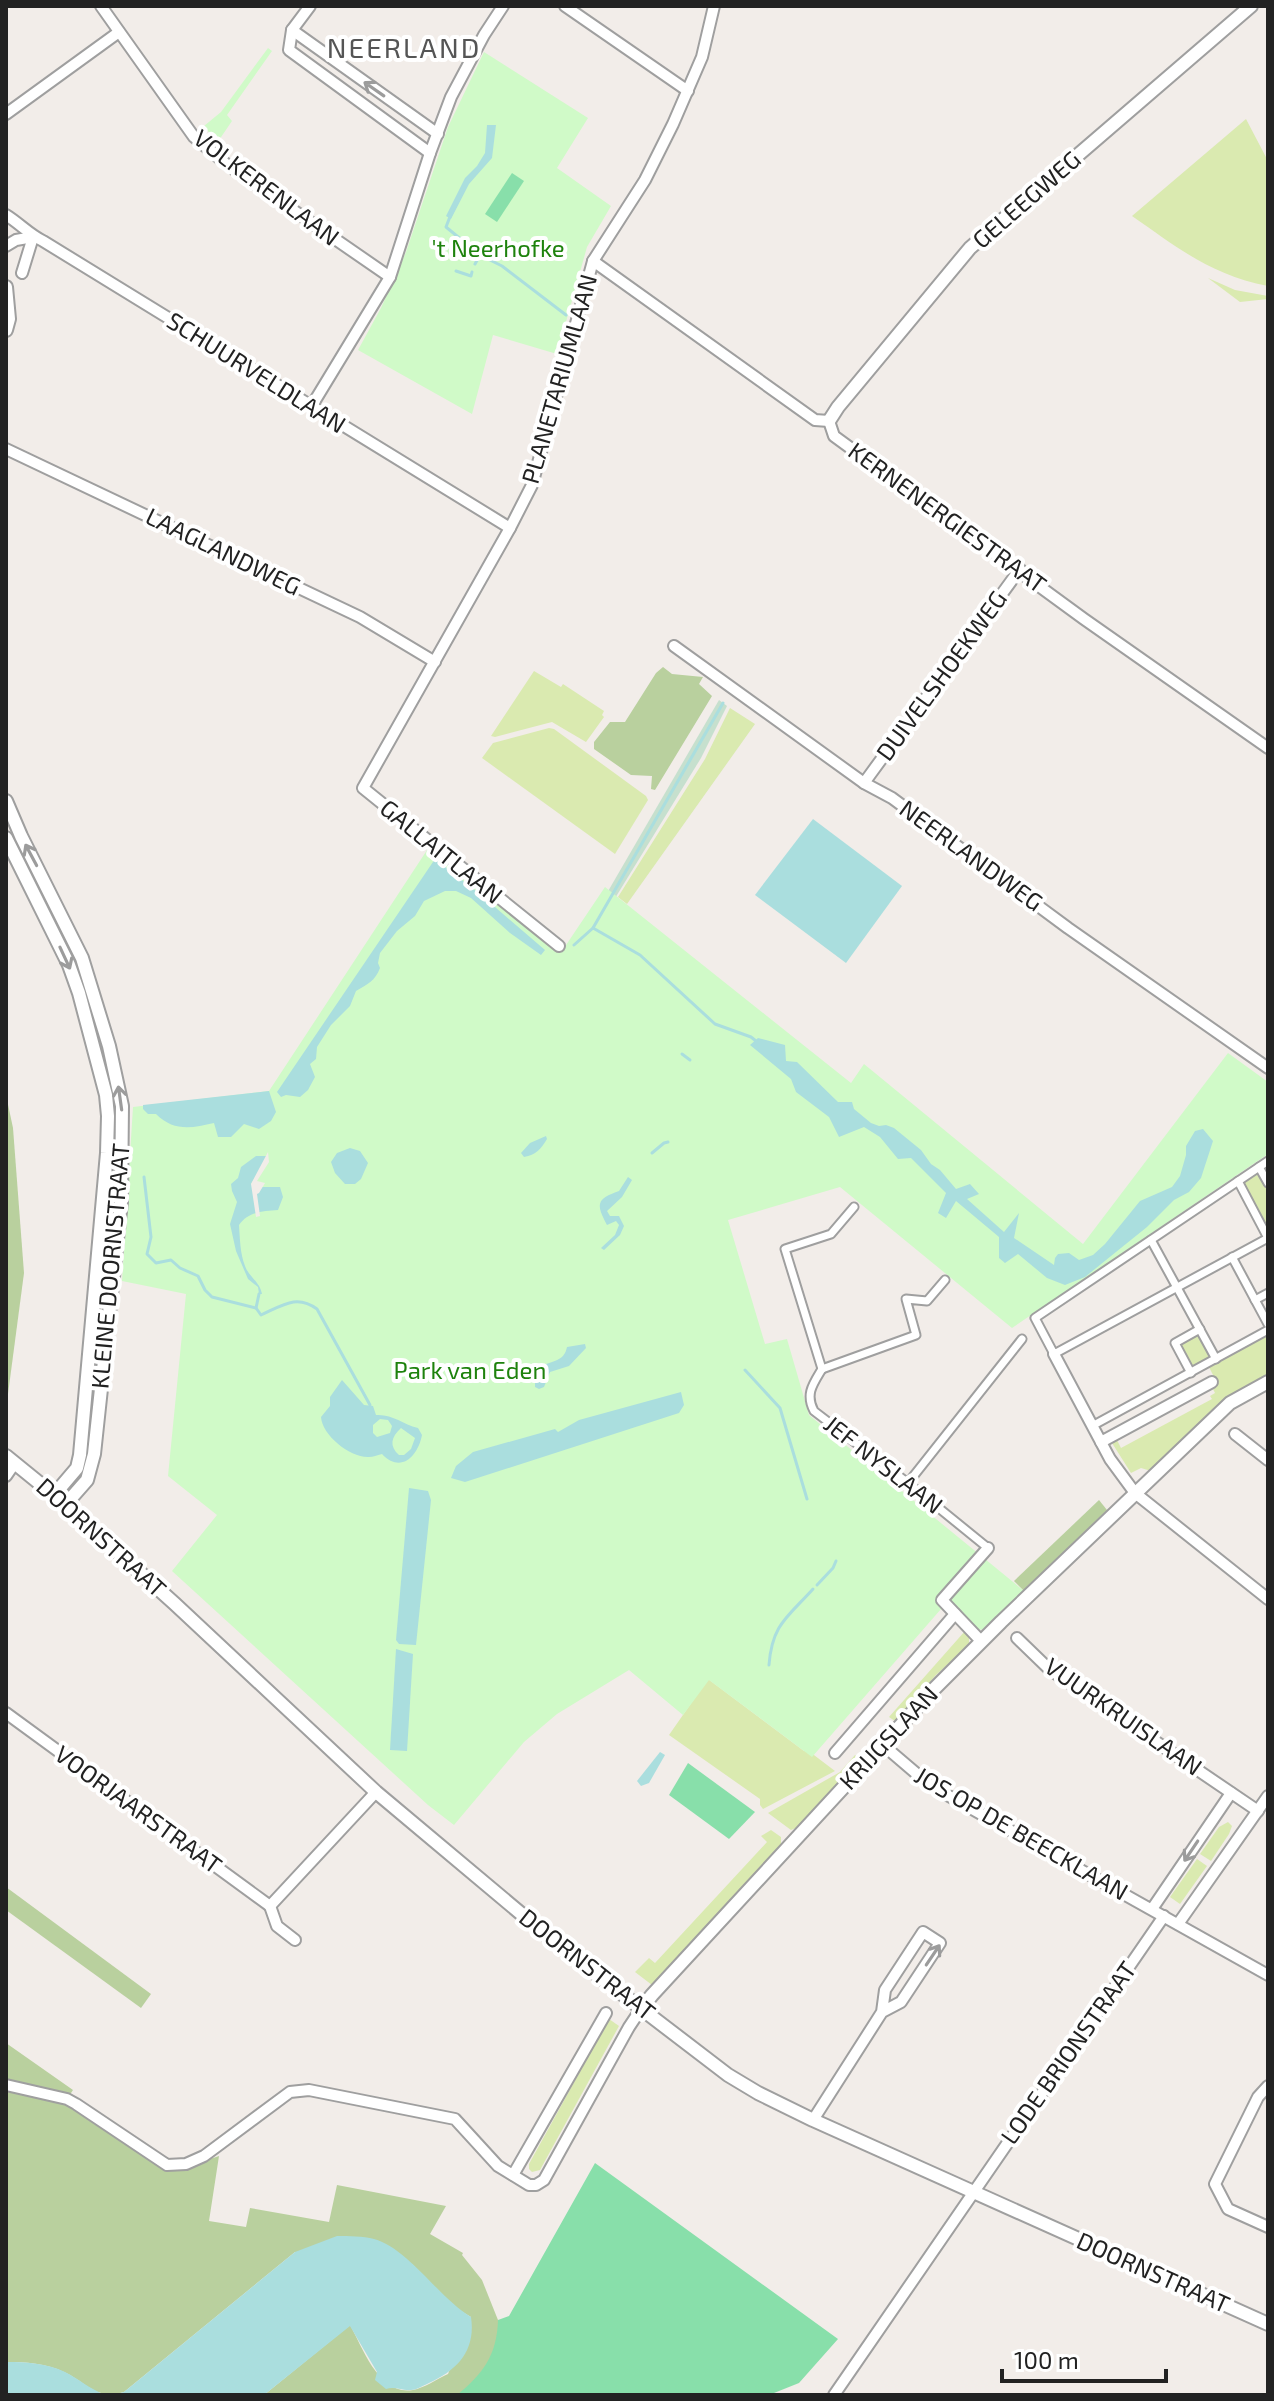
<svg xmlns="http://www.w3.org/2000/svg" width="1274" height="2401" viewBox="0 0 1274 2401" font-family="'Exo 2',sans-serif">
  <rect width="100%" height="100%" fill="#f2ede9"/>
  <g fill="#daeab0">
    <path d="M1246 119 1268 161V286C1211 275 1178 248 1132 216Z"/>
    <polygon points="1208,278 1235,290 1268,296 1268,299 1240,302"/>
    <polygon points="534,671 561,687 563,684 604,711 602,715 604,717 586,742 552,722 495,737 491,736"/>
    <polygon points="730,708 755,724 627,904 618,897 705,759"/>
    <polygon points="549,728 554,729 646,796 648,800 615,854 482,758 493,743"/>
    <polygon points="1258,1174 1268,1192 1268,1228 1243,1183"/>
    <polygon points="1200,1334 1212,1357 1192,1368 1179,1345"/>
    <polygon points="1268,1335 1268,1377 1226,1398 1151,1471 1141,1468 1131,1473 1112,1443 1117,1440 1121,1448 1212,1399 1210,1396 1215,1393 1213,1389 1218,1385 1209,1367"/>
    <polygon points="965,1631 969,1637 969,1645 936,1675 895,1721 889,1717"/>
    <polygon points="708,1679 804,1751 806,1749 835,1771 763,1809 760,1805 760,1799 669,1735"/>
    <polygon points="855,1755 860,1759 798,1827 791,1830 768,1813 840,1772"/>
    <polygon points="1228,1822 1232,1826 1229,1834 1211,1861 1200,1854 1219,1827"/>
    <polygon points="771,1830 781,1837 781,1846 652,1985 635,1972 649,1958 655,1963 767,1842 761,1836"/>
    <polygon points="1197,1859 1207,1866 1180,1904 1170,1897"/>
    <polygon points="609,2019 619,2026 540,2170 532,2172 529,2169 529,2164"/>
  </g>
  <g fill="#b9d09e">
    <polygon points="663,667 672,674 703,677 699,684 712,696 655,790 651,789 652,776 631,775 594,749 594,742 610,722 625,722 656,673"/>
    <polygon points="6,1095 13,1128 24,1273 6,1409"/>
    <polygon points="1099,1500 1107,1510 1024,1591 1014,1581"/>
    <polygon points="6,1887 151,1994 141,2008 6,1910"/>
    <path d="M6 2043 73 2090 67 2099 72 2109 164 2170C193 2174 195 2163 219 2156L209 2221 246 2227 250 2208 329 2222 337 2185 446 2206 430 2234 463 2253 462 2255 482 2280 498 2320 501 2337 480 2395H264L350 2325C363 2348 379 2396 413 2390 424 2388 437 2379 448 2374L471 2317 454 2307 412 2264 295 2252 124 2392C94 2400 88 2383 64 2372 46 2363 25 2362 6 2362Z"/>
  </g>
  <polygon fill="#c6e0ce" points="719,700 727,706 701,758 609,908 607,893"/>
  <g fill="#d0fac8">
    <polygon points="268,48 272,51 227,115 232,121 217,143 204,126 221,112"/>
    <polygon points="484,52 588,118 557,168 611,206 587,247 557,354 493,335 472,414 358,350 381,308 406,252 448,127"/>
    <polygon points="431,844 562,951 605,887 851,1083 864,1064 1083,1244 1228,1053 1268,1082 1268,1154 1012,1328 840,1187 728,1220 765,1344 787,1339 809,1415 1024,1591 985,1630 976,1629 948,1601 812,1757 709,1680 683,1715 629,1670 557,1714 524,1742 454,1825 428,1805 172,1571 217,1515 168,1476 186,1294 122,1281 133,1107 269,1091"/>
  </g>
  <g fill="#88dfaa">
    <polygon points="512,173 524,181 497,222 485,214"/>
    <polygon points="688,1763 755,1812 729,1839 669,1795"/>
    <path d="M595 2163 838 2339 799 2383 769 2395H457C483 2374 497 2355 498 2320L509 2316Z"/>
  </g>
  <g fill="#aadede" fill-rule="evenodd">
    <polygon points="487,125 496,125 492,158 469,184 451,219 446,216 465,178 477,166 485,153"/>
    <polygon points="813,819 902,886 846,963 755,895"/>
    <path d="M435 859 481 895 545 950 541 955 510 933 471 898 456 891H445L424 901 415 916 397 931 380 953 378 963 380 968C375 981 368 984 356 991L350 1006 331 1025 317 1047 316 1059 310 1064 315 1077 308 1090 300 1097 286 1095 281 1097 277 1092Z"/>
    <polygon points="758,1038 785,1045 786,1061 797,1062 838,1102 852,1102 854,1109 871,1123 879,1126 886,1125 894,1128 921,1150 931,1164 940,1170 956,1189 970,1184 979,1194 967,1199 1004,1232 1019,1213 1014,1238 1054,1265 1055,1258 1058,1254 1069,1253 1079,1260 1093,1255 1105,1244 1140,1201 1172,1187 1180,1176 1186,1155 1186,1146 1195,1131 1203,1129 1213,1141 1201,1178 1189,1192 1174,1200 1147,1227 1085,1277 1065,1285 1047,1278 1018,1254 1005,1263 999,1258 999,1237 956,1201 946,1218 938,1213 946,1193 911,1158 898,1159 880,1137 864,1127 839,1137 829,1117 796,1092 791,1079 750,1045"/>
    <path d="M269 1091 276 1112 271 1121 259 1129 244 1124 231 1137H218L214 1123C192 1128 174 1132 156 1114H148L143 1109V1105Z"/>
    <path d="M546 1136 547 1139C541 1149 536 1155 524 1157L521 1153 530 1143Z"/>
    <polygon points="350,1148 360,1151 368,1163 361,1179 355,1184 345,1184 335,1173 331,1162 337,1153"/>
    <path d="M256 1156H266V1160L251 1184 263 1187H280L283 1197 278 1210C263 1211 248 1212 239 1225 240 1239 240 1253 245 1266 249 1277 260 1282 262 1294H259L258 1287 248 1279 236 1251 230 1224 237 1202 232 1191 231 1184 238 1178 241 1167Z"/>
    <path d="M628 1177 632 1180 622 1197 607 1211 610 1216H619L624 1226 620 1235 604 1250 601 1248 615 1235 619 1225 616 1221 607 1225C596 1204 596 1199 619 1191Z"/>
    <path d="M585 1344 586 1348 569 1366 550 1372 544 1387 539 1389 535 1387V1376L540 1367C553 1360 564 1362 567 1347Z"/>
    <path d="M342 1380 364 1405 373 1406 376 1415C393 1414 402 1424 418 1428L422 1435C418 1456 401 1474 382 1454 377 1455 373 1457 369 1457 350 1458 322 1435 321 1417L330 1406V1397ZM380 1419 388 1420 392 1426 390 1433 377 1437 373 1433V1425ZM401 1428 415 1438 411 1449 404 1455H399C389 1446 391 1437 401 1428Z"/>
    <polygon points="681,1392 684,1405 679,1413 465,1482 451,1478 456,1466 473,1452 555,1429 558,1432 579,1420"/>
    <polygon points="409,1488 428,1491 431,1500 416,1645 399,1644 396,1640"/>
    <polygon points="396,1649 413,1654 407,1751 390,1750"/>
    <polygon points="660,1752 665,1755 649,1783 641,1786 637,1781"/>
    <path d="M337 2236C349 2236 363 2236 374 2239 408 2248 439 2298 471 2317 476 2350 458 2370 429 2383 424 2385 417 2390 411 2390 402 2391 395 2386 386 2389L375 2380 377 2372 350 2326 264 2395H113L124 2392 295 2252Z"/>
    <path d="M6 2362C26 2362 47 2363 65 2372 79 2379 90 2389 105 2395H6Z"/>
  </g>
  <polygon fill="#f2ede9" points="268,1152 269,1162 257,1181 265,1183 259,1193 257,1194 260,1216 256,1217 251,1184"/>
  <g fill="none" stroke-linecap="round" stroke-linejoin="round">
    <g stroke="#aadede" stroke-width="3">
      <polyline points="451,214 446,227 480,255 502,266 566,315"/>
      <polyline points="475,264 480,255"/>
      <polyline points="456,271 471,276 472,272"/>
      <polyline points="593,928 640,955 715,1024 751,1037 756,1041"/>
      <polyline points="574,945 593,928 723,703"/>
      <polyline points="682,1054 690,1060"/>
      <polyline points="652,1153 664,1143 668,1142"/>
      <polyline points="144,1177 151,1237 147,1254 156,1263 171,1260 180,1268 198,1276 205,1290 212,1297 256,1308"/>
      <path d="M259 1294 256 1308 261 1315C283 1305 297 1294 317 1309L370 1405"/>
      <polyline points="745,1370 780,1408 807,1499"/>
      <polyline points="817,1585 833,1568 836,1561"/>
      <path d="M769 1665C772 1624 788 1617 813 1589"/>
    </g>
    <defs>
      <g id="pedestrian">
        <polyline points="1268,1161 1035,1318 1054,1354 1268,1238"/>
        <polyline points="1259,1167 1268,1183"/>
        <polyline points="1238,1181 1268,1238"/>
        <polyline points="1151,1240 1216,1359"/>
        <polyline points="1232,1257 1268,1324"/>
        <polyline points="1255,1300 1268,1293"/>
        <path d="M822 1369C813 1384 805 1394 814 1411L908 1483 988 1548"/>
        <polyline points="822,1369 785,1249 831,1234 854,1207"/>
        <polyline points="822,1369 916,1335 906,1299 927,1301 945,1280"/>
        <polyline points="1191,1373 1175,1343 1200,1329"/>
        <polyline points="1092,1426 1268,1330"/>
        <polyline points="908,1483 1022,1339"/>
      </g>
      <g id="minor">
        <polyline points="101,6 194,137 225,163 390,277"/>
        <polyline points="310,6 292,30 289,50 430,153"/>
        <polyline points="565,6 688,91"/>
        <polyline points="292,30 438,134"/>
        <polyline points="6,114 119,32"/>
        <path d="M6 215C19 223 30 235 43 241L510 528"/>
        <polyline points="6,246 16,240 33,237"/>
        <polyline points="593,261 815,420 829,421 834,436 1084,619 1268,748"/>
        <polyline points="22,273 33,237"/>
        <polyline points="311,407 390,277 430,153 451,97 484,35 503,6"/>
        <polyline points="6,449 360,617 435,662"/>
        <polyline points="674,646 864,783 892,798 1068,928 1268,1068"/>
        <polyline points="864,783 1020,569"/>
        <polyline points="559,946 363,788 510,528 532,485 593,261 645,180 673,124 702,57 714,6"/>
        <polyline points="1054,1354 1110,1459 1135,1493 1268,1599"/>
        <polyline points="1235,1434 1268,1460"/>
        <polyline points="1101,1442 1212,1382"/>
        <polyline points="6,1476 15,1463"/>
        <polyline points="1017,1638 1049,1669 1258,1811"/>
        <polyline points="981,1641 942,1600 988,1548"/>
        <polyline points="6,1713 270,1906 376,1792"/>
        <polyline points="883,1745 931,1786 1268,1975"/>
        <polyline points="835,1753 955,1614"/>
        <polyline points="270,1906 277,1926 295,1940"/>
        <polyline points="1152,1909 1231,1793"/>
        <polyline points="1178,1924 1268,1796"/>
        <polyline points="6,2085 67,2099 76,2104 167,2165 186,2164 204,2156 290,2092 309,2090 455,2119 498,2166 529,2185 536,2185 544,2180 629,2027 641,2009"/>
        <polyline points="1268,2086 1258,2097 1215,2184 1228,2209 1268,2227"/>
        <polyline points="813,2120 882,2012 885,1990 923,1932 940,1943 901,2002 882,2012"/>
        <polyline points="513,2175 606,2013"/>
        <polyline points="834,2395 1164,1916"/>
      </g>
      <g id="tertiary">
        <polyline points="6,287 9,319 6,330"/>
        <polyline points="829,421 838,407 970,248 1251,6"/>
        <polyline points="6,801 21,836 82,958 109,1046 122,1106 121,1202 94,1454 87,1480 65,1505"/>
        <polyline points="6,838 69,965 79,993 106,1095 108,1116 107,1153 80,1455 77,1468 54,1495"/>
        <polyline points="6,1456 54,1495 175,1604 376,1792 562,1948 728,2075 758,2093 813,2120 1268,2324"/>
        <polyline points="641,2009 652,1995 935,1688 1001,1622 1230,1403 1268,1382"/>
      </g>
    </defs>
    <use href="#pedestrian" stroke="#9f9f9f" stroke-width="11"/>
    <use href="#minor" stroke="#9f9f9f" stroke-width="14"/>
    <use href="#tertiary" stroke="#9f9f9f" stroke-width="16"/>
    <use href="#pedestrian" stroke="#fff" stroke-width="7"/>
    <use href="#minor" stroke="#fff" stroke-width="10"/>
    <use href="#tertiary" stroke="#fff" stroke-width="12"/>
  </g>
  <defs><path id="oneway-shaft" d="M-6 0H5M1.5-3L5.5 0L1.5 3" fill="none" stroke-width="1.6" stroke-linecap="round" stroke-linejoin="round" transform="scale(2)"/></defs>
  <g stroke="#9c9c9c">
    <use href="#oneway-shaft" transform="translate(374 89) rotate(-145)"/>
    <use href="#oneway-shaft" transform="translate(31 855) rotate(-118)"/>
    <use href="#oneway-shaft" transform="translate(65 958) rotate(65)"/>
    <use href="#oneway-shaft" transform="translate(120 1098) rotate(-98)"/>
    <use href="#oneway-shaft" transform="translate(1191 1851) rotate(124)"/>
    <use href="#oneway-shaft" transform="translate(933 1955) rotate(-56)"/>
  </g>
  <g text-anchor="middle" stroke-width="8" stroke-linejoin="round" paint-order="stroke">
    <g font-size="24" fill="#222" stroke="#fff">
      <text transform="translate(266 188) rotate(37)" y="8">VOLKERENLAAN</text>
      <text transform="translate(1027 200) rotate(-41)" y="8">GELEEGWEG</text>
      <text transform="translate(256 373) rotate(32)" y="8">SCHUURVELDLAAN</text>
      <text transform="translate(560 379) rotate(-74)" y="8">PLANETARIUMLAAN</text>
      <text transform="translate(947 518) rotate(36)" y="8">KERNENERGIESTRAAT</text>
      <text transform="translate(223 552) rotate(26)" y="8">LAAGLANDWEG</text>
      <text transform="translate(942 676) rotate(-54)" y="8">DUIVELSHOEKWEG</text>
      <text transform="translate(441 852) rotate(39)" y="8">GALLAITLAAN</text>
      <text transform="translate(971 856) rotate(36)" y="8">NEERLANDWEG</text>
      <text transform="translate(111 1266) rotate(-85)" y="8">KLEINE DOORNSTRAAT</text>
      <text transform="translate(883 1465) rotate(38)" y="8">JEF NYSLAAN</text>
      <text transform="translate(101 1538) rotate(42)" y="8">DOORNSTRAAT</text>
      <text transform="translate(1123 1717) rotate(35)" y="8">VUURKRUISLAAN</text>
      <text transform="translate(889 1738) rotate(-47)" y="8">KRIJGSLAAN</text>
      <text transform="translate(138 1810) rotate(36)" y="8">VOORJAARSTRAAT</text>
      <text transform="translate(1021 1834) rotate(30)" y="8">JOS OP DE BEECKLAAN</text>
      <text transform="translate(587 1965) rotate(38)" y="8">DOORNSTRAAT</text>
      <text transform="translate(1069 2053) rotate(-55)" y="8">LODE BRIONSTRAAT</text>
      <text transform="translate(1153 2273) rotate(24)" y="8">DOORNSTRAAT</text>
    </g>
    <g font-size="24" fill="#1e820d" stroke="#fff">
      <text x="498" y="257">'t Neerhofke</text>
      <text x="470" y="1379">Park van Eden</text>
    </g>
    <g font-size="28" letter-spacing="2" fill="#555" stroke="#fff">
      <text x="404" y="58">NEERLAND</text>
    </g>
  </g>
  <rect width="1274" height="2401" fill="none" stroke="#222222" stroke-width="16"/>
  <path d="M1002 2369v12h164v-12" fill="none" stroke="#222222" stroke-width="4"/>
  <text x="1014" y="2369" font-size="24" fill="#222222" stroke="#ffffff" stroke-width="6" paint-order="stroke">100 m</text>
</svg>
